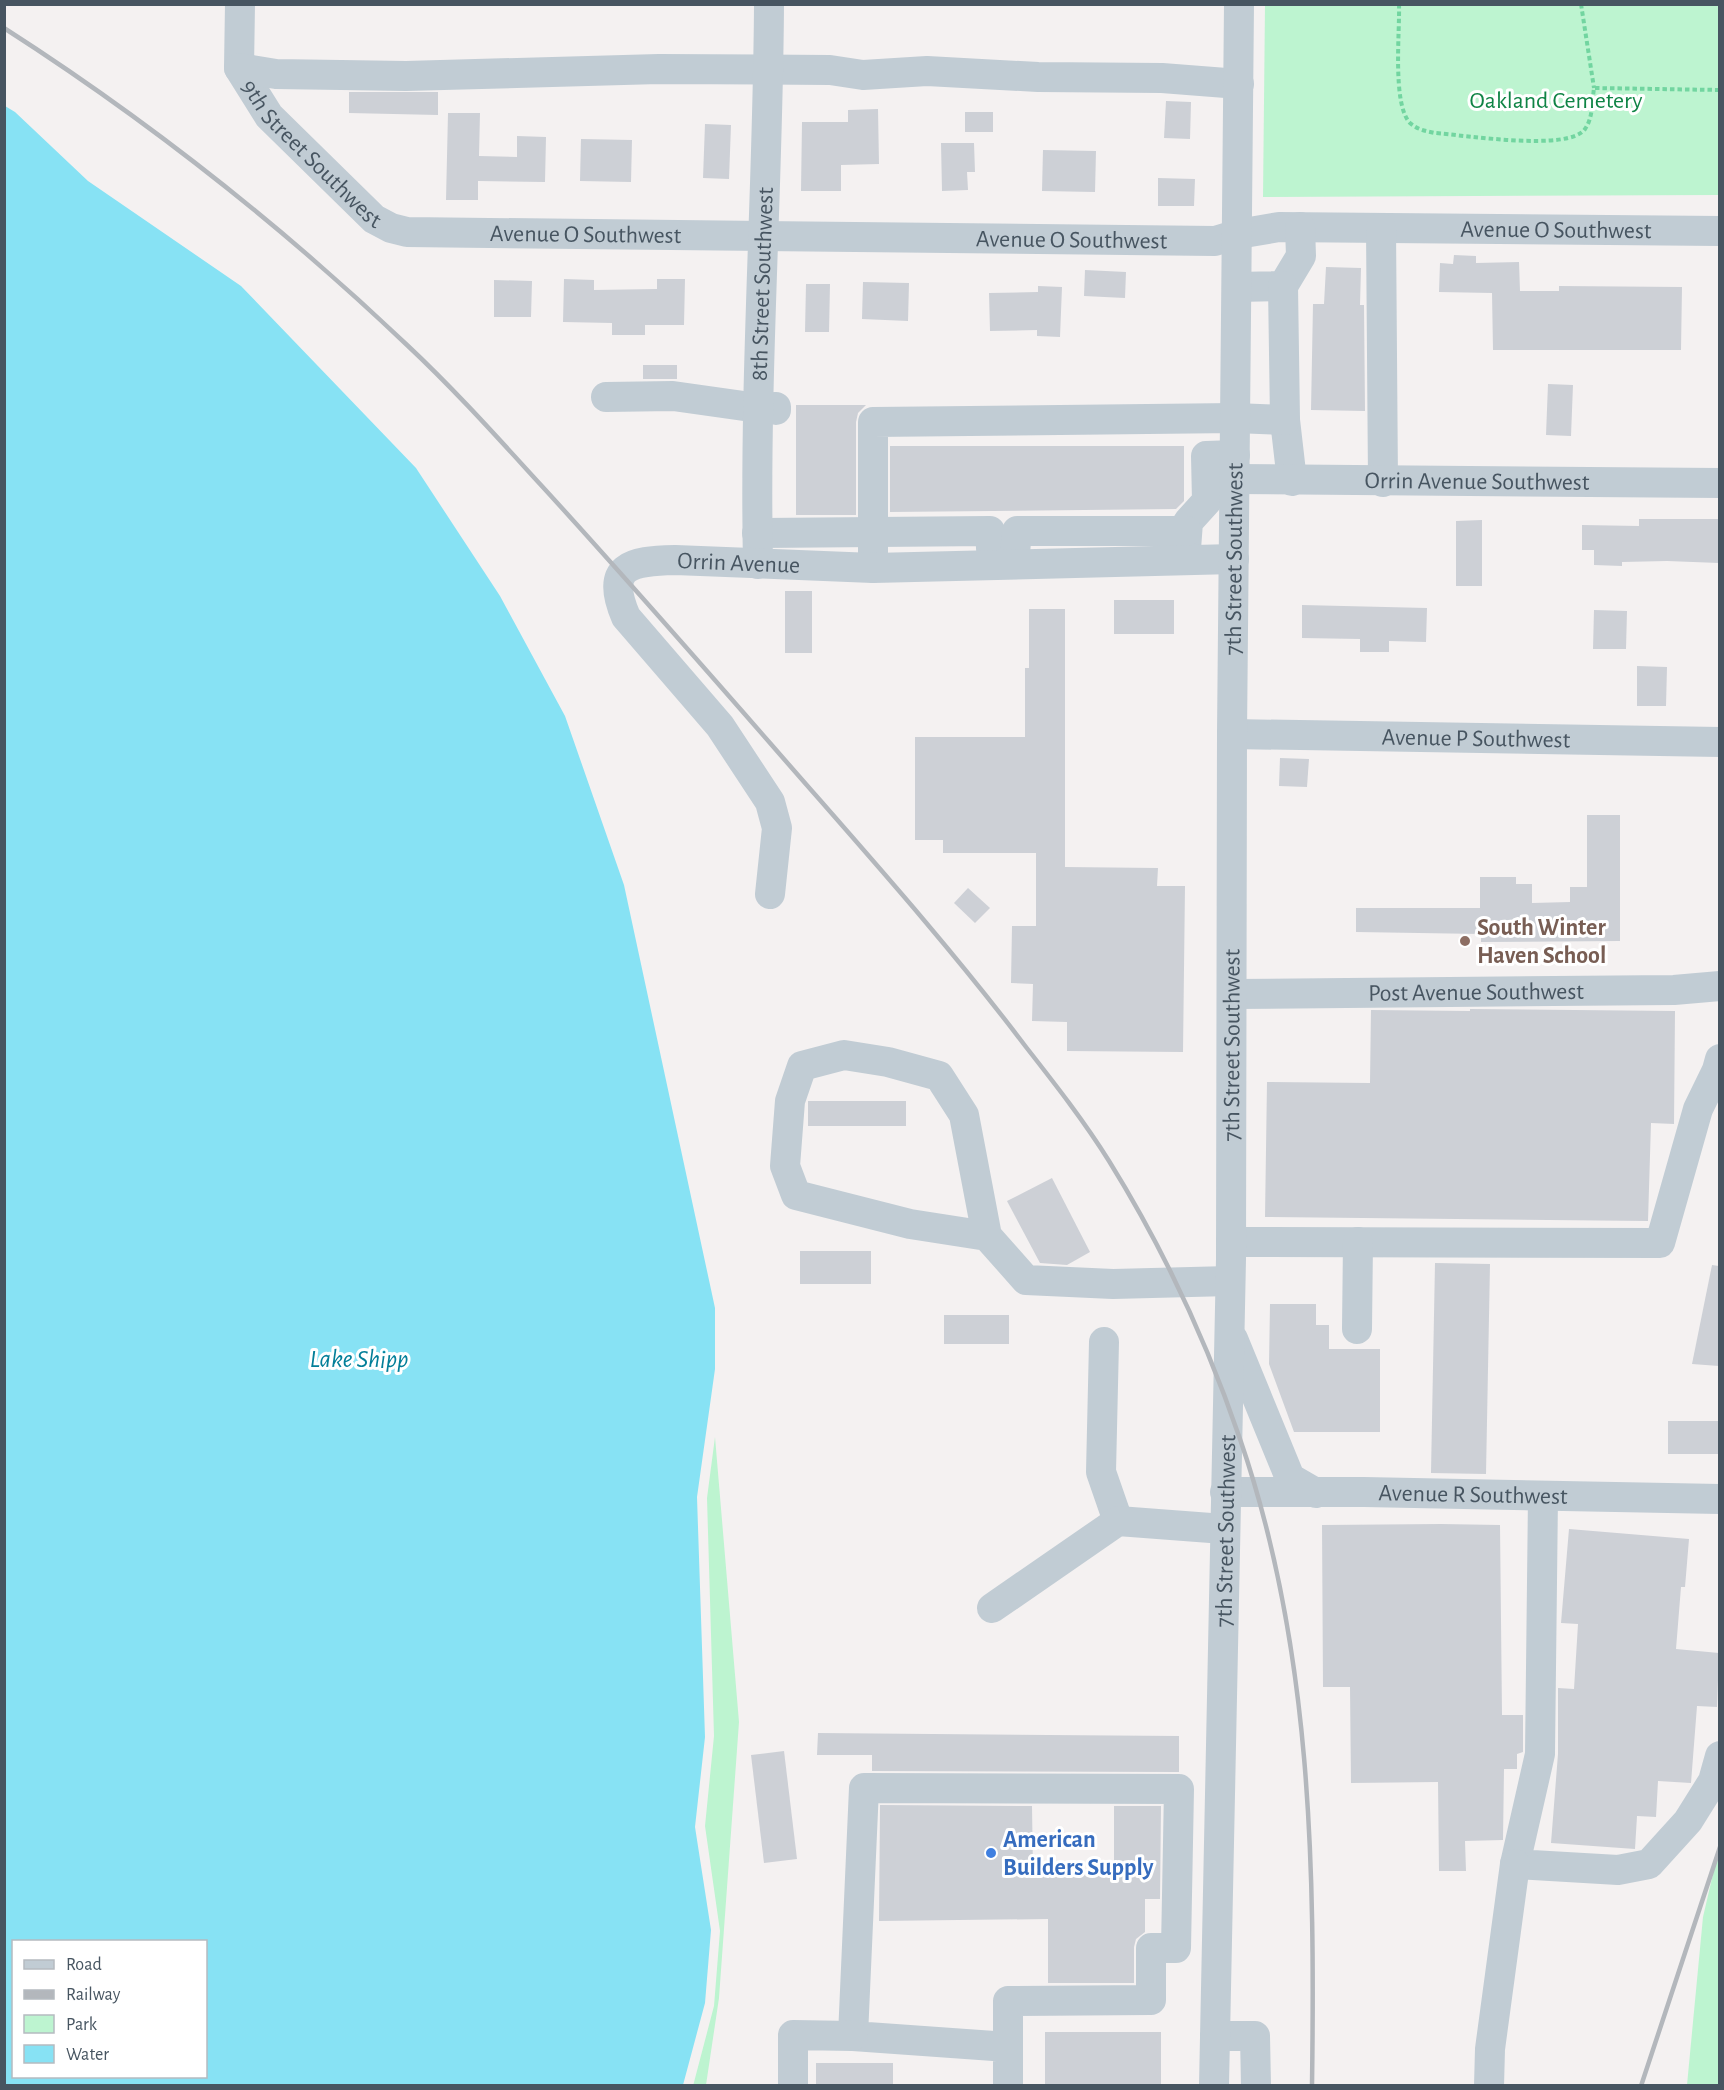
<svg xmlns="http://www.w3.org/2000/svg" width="1724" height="2090" viewBox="0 0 1724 2090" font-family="'Alegreya Sans',sans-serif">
  <rect width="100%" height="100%" fill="#f4f1f1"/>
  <g fill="#bdf4d0">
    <polygon points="1265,5 1719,5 1719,195 1263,197"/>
    <polygon points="715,1437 739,1722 719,1998 706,2085 693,2086 714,2006 720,1931 705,1826 714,1736 707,1498"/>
    <polygon points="1719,1848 1719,2085 1687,2085 1703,1917"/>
  </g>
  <path fill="#87e2f4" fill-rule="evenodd" d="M5 106 15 112 88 181 241 286 416 468 500 596 565 716 624 885 715 1308V1369L697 1497 705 1737 695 1827 711 1930 705 2003 683 2085H5ZM14 1942H206V2076H14Z"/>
  <g fill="#cdd0d6">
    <polygon points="349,92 438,92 438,115 349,113"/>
    <polygon points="1166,101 1191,102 1190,139 1164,138"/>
    <polygon points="878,109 879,164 841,165 841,191 801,191 802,122 848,122 848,110"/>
    <rect x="965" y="112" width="28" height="20"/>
    <polygon points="448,113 480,113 479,156 517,157 517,136 546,137 545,182 478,181 478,200 446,200"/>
    <polygon points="705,124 731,125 729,179 703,178"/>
    <polygon points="581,139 632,140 631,182 580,181"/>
    <polygon points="941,143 974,143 975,172 967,172 968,190 942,191"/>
    <polygon points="1043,150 1096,151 1095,192 1042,191"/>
    <polygon points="1158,178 1195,179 1194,206 1158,206"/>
    <polygon points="1454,255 1476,256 1476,263 1519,262 1520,291 1559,291 1559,286 1682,287 1681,350 1493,350 1492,293 1439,292 1440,263 1453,264"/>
    <polygon points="1326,267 1361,268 1360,305 1364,305 1365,411 1311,410 1313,304 1324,304"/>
    <polygon points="1085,270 1126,272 1125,298 1084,296"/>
    <polygon points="564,279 594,280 594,290 657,289 657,279 685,279 684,325 645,325 645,335 612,335 612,323 563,322"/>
    <polygon points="494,280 532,281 531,317 494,317"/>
    <polygon points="863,282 909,283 908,321 862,319"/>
    <polygon points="806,284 830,284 829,332 805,332"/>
    <polygon points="1038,286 1062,287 1060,337 1037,336 1037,330 990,331 989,293 1038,292"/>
    <rect x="643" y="365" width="34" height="14"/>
    <polygon points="1548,384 1573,385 1571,436 1546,435"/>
    <polygon points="796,405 866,405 858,413 856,422 856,515 796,515"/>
    <polygon points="890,446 1184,446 1184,501 1176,509 890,512"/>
    <polygon points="1639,519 1719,519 1719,563 1667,561 1622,562 1622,566 1594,565 1594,550 1582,550 1582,525 1639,526"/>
    <polygon points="1482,520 1482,586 1456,586 1456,521"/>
    <rect x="785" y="591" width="27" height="62"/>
    <rect x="1114" y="600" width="60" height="34"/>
    <polygon points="1302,605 1427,608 1426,642 1389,641 1389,652 1360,652 1360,639 1302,638"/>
    <polygon points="1029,609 1065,609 1065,867 1158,868 1157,886 1185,886 1183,1052 1067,1051 1067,1022 1032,1021 1033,984 1011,983 1012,926 1036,926 1036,853 943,853 943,840 915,840 915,737 1025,737 1025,668 1029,668"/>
    <polygon points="1594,610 1627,611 1626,649 1593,649"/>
    <polygon points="1637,666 1667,667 1666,706 1637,706"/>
    <polygon points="1280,758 1309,759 1307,787 1279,786"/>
    <polygon points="1587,815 1620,815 1620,941 1481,942 1481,934 1356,932 1356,908 1480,908 1480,877 1516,877 1516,884 1532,884 1532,903 1570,902 1570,887 1587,887"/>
    <polygon points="968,888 990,908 975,923 954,903"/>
    <polygon points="1470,1009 1675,1011 1674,1124 1651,1123 1648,1221 1265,1217 1267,1082 1370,1083 1371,1010 1470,1011"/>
    <rect x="808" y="1101" width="98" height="25"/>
    <polygon points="1052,1178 1090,1252 1067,1265 1040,1263 1007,1201"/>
    <rect x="800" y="1251" width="71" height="33"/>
    <polygon points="1435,1263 1490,1264 1486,1474 1431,1473"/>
    <polygon points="1712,1265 1719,1266 1719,1366 1692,1364"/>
    <polygon points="1270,1304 1316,1304 1316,1325 1329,1325 1329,1349 1380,1349 1380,1432 1294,1432 1269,1364"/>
    <rect x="944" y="1315" width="65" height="29"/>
    <rect x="1668" y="1421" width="51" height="33"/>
    <polygon points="1441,1524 1500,1525 1502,1715 1523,1715 1523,1752 1517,1754 1517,1769 1504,1769 1503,1840 1465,1841 1466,1871 1439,1871 1438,1782 1351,1783 1350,1687 1323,1687 1322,1525"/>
    <polygon points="1569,1529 1689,1539 1685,1587 1681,1587 1676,1649 1719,1653 1717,1707 1697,1706 1691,1783 1658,1781 1656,1817 1637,1816 1635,1849 1551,1843 1558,1754 1558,1688 1574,1689 1578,1624 1561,1623"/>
    <polygon points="818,1733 1179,1736 1179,1772 872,1771 872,1755 817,1755"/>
    <polygon points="784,1751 797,1859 764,1863 751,1755"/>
    <polygon points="880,1805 1032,1806 1033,1873 1114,1873 1114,1806 1161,1806 1160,1899 1145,1899 1145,1932 1136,1939 1134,1947 1134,1983 1048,1983 1048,1919 879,1921"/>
    <rect x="1045" y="2032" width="116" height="53"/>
    <rect x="816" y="2063" width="77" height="22"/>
  </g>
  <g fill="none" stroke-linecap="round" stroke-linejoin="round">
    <g stroke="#72d5a0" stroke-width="4" stroke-dasharray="4.5 3" stroke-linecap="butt">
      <path d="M1399 4C1400 31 1392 104 1410 123 1418 130 1426 131 1435 133 1464 135 1569 152 1585 129 1593 118 1592 102 1594 88L1720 90"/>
      <polyline points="1581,4 1594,88"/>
    </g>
    <g stroke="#c1ccd4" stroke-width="30">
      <path id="s1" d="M240 4 239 68 269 116 374 219 391 228 407 232 1215 241 1238 234 1279 227 1720 231"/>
      <polyline points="239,68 276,74 406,76 659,69 830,70 863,75 927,71 1038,77 1162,78 1239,84"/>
      <polyline points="1381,228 1383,482"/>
      <polyline points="1237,287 1283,286 1301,256 1300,227"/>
      <polyline points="606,397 673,396 758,408 776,407 776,410"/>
      <polyline points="1285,420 1292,481"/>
      <path id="s2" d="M1235 479 1720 483"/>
      <polyline points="757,533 990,531 992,564"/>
      <polyline points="1186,549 1188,522 1207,501 1206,456 1235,455"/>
      <path id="s3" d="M758 564C754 377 768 191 769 4"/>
      <polyline points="1014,564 1017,531 1187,531"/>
      <polyline points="873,568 873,422 1235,418 1285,420 1283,286"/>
      <path id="s4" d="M1232 734 1720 742"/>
      <path id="s5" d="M770 894 777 828 770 802 720 726 626 617C604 566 630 561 675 560L873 568 1234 559"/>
      <path id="s6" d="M1233 994 1674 990 1720 986"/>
      <polyline points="987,1236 910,1224 796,1195 785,1166 790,1101 802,1066 844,1055 888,1062 939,1076 964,1115 987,1236 1026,1280 1113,1284 1230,1281"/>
      <polyline points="1231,1242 1660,1243 1698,1109 1717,1070 1720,1059"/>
      <polyline points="1357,1329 1358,1242"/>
      <polyline points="1233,1339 1290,1478 1316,1493"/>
      <polyline points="1104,1342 1101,1472 1118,1521"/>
      <path id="s7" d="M1225 1492H1364L1720 1499"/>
      <polyline points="1543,1496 1540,1754 1515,1864 1618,1870 1649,1864 1688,1821 1713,1781 1720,1756"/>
      <polyline points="992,1608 1118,1521 1224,1529"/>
      <polyline points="1215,2036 1255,2036 1256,2086"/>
      <polyline points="1008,2047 853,2036 864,1788 1179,1789 1176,1948 1151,1948 1151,2000 1008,2001 1008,2086"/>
      <polyline points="793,2086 793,2035 853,2036"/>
      <path id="s8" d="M1214 2086 1231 1259 1232 734 1239 4"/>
      <polyline points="1489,2086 1490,2049 1515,1864"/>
    </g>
    <g stroke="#b3b7bc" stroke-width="4.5">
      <path d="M4 28C149 121 283 227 407 345 454 389 497 437 540 484 618 569 694 656 770 743 857 843 946 941 1026 1047 1055 1084 1084 1121 1109 1161 1163 1248 1207 1342 1240 1439 1312 1648 1315 1867 1312 2086"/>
      <polyline points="1641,2086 1720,1847"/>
    </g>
  </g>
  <circle fill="#8d6e63" stroke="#fff" stroke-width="2" cx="1465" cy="941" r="6"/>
  <circle fill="#3f7fe0" stroke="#fff" stroke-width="2" cx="991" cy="1853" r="6"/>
  <g text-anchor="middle" stroke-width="6" stroke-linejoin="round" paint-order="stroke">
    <g font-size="24" fill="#0f8445" stroke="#fff">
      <text x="1556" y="108">Oakland Cemetery</text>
    </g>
    <g font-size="24" fill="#475561" stroke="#fff">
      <text dy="8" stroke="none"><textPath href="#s1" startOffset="177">9th Street Southwest</textPath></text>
      <text dy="8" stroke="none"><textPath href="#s1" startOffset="1454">Avenue O Southwest</textPath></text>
      <text dy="8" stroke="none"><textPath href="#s1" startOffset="482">Avenue O Southwest</textPath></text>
      <text dy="8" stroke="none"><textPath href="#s1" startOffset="968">Avenue O Southwest</textPath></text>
      <text dy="8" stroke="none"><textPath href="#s3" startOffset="280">8th Street Southwest</textPath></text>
      <text dy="8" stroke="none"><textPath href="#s2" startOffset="242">Orrin Avenue Southwest</textPath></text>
      <text dy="8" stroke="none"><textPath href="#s8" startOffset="1527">7th Street Southwest</textPath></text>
      <text dy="8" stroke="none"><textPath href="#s5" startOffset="494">Orrin Avenue</textPath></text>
      <text dy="8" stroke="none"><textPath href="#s4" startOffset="244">Avenue P Southwest</textPath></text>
      <text dy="8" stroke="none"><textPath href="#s6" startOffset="243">Post Avenue Southwest</textPath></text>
      <text dy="8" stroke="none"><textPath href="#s8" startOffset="1041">7th Street Southwest</textPath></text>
      <text dy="8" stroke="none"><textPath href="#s7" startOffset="248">Avenue R Southwest</textPath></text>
      <text dy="8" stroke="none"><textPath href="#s8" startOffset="555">7th Street Southwest</textPath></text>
    </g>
    <g font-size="24" font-weight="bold" fill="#785e54" stroke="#fff" text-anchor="start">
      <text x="1477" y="935">South Winter<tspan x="1477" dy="28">Haven School</tspan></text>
    </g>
    <g font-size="24" font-weight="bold" fill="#366cbe" stroke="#fff" text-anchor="start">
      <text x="1003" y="1847">American<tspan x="1003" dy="28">Builders Supply</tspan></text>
    </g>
    <g font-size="26" font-style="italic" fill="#037f99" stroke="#fff">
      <text x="359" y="1367">Lake Shipp</text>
    </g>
  </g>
  <rect width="1724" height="2090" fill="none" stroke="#475561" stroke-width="12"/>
  <rect x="12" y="1940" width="195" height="138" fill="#ffffff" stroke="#b5bbc0" stroke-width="1.5"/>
  <rect x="24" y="1960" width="30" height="9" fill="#c1ccd4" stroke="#b5bbc0" stroke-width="1.5"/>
  <text x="66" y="1970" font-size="18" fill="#475561">Road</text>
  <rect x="24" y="1990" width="30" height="9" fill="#b3b7bc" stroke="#b5bbc0" stroke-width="1.5"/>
  <text x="66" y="2000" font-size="18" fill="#475561">Railway</text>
  <rect x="24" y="2015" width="30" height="18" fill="#bdf4d0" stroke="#b5bbc0" stroke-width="1.5"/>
  <text x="66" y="2030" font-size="18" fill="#475561">Park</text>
  <rect x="24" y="2045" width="30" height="18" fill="#87e2f4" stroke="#b5bbc0" stroke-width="1.5"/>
  <text x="66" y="2060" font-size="18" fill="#475561">Water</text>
</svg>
